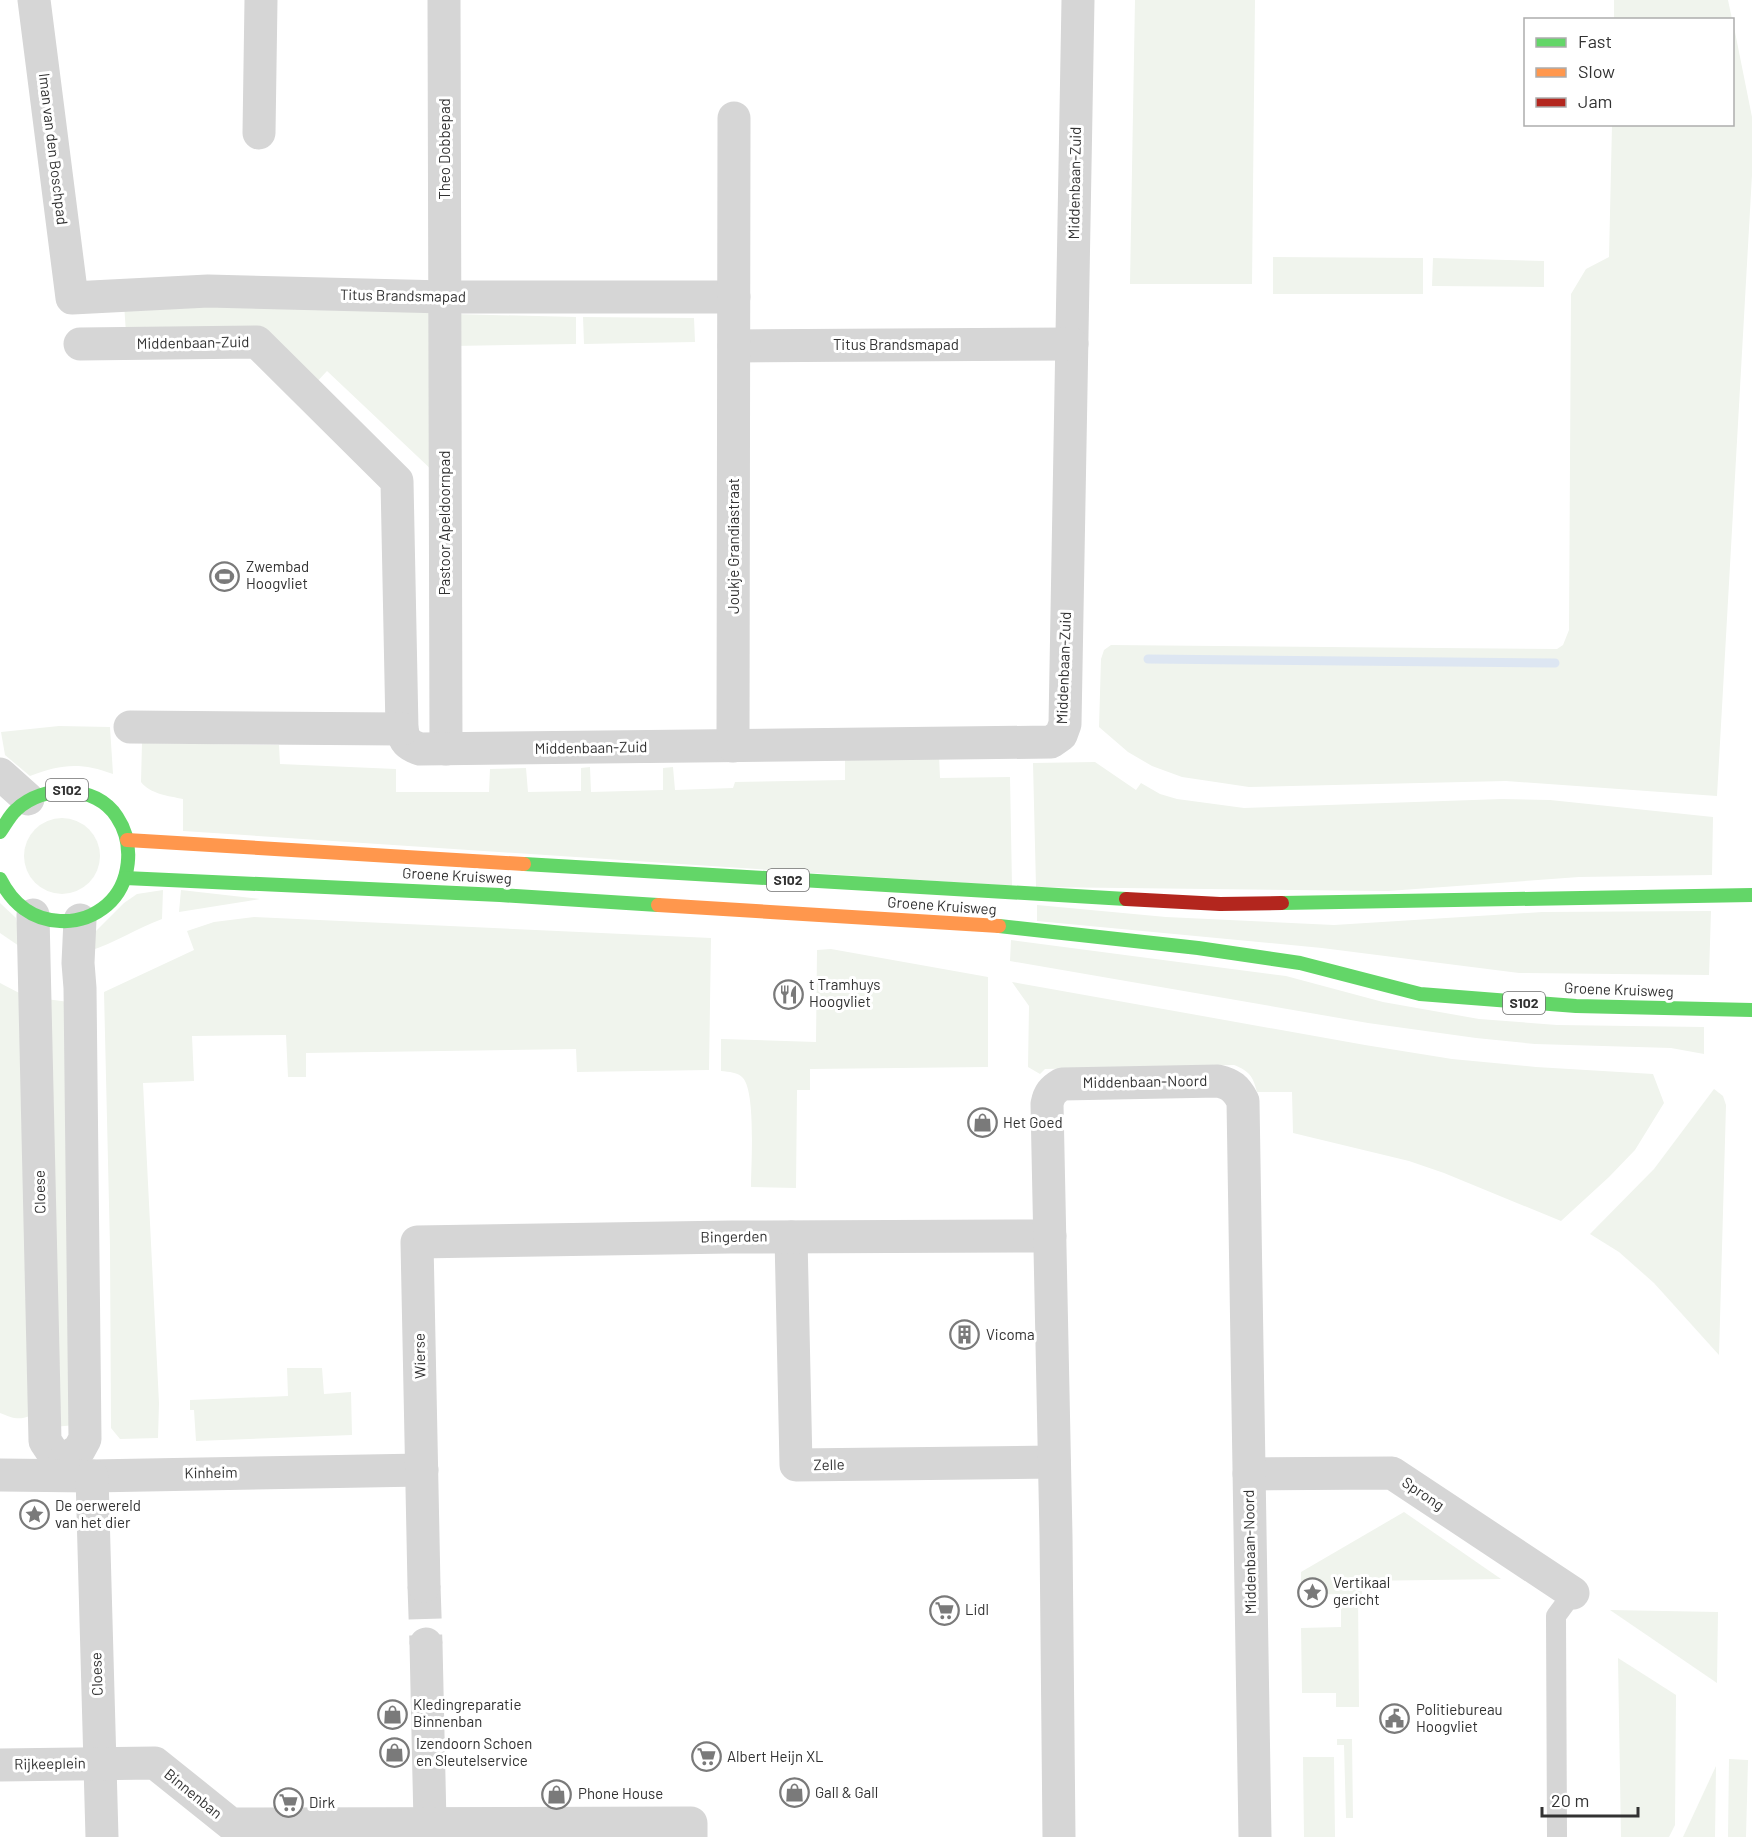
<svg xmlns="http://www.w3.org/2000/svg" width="1752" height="1837" viewBox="0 0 1752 1837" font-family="Barlow,sans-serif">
  <rect width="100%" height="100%" fill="#fff"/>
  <g fill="#f0f4ed">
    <polygon points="1135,0 1255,0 1252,284 1130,284"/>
    <polygon points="1614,0 1728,0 1732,19 1614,19"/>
    <polygon points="1733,22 1752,117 1752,175 1717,796 1506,781 1249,787 1182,777 1152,766 1128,752 1099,727 1101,659 1104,650 1111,645 1557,649 1563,645 1569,630 1571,294 1586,269 1609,257 1612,125 1732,124"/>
    <polygon points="1273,257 1423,258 1423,294 1273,294"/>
    <polygon points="1433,258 1544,261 1544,287 1432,286"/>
    <polygon points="124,303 432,308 435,473 327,371 314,385 259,332 126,334"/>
    <polygon points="453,314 576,317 576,344 453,346"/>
    <polygon points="583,317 694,318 695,342 584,344"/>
    <path d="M59 726 110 727 113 774C81 762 61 764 30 776L5 755 1 732Z"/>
    <path d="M142 743 279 745 280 764 396 769V792H489L490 769 526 768 528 792 581 791V768L590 767 591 792 663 790V768L673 767 675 790 733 788 735 782 845 780V757L939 755 940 778 1010 777 1012 886 183 831V799C169 796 150 794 141 782Z"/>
    <polygon points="1095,762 1136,790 1141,783 1160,794 1177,799 1244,808 1502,799 1550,800 1713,817 1712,875 1579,877 1388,891 1036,887 1033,763"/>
    <circle cx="62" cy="856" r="38"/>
    <path d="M163 890 162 919C137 928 115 943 89 951L92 935 124 903 137 894Z"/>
    <polygon points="181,890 260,899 179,912"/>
    <polygon points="0,903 16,918 22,948 0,933"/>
    <polygon points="1037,905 1166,917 1334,925 1542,912 1711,911 1709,975 1519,973 1322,948 1037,921"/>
    <polygon points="254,917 711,938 709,1070 577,1072 576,1049 306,1053 306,1077 288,1077 286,1035 192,1036 194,1081 143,1083 159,1403 158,1438 120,1439 111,1428 110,1247 104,992 194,950 187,931 214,922"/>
    <polygon points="1011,940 1286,976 1383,1002 1479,1019 1557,1025 1704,1027 1704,1054 1671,1048 1535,1044 1476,1038 1368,1023 1010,961"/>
    <path d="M831 949 988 977V1067L810 1069V1090H797L796 1188 751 1187C751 1165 756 1093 743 1078 738 1072 729 1072 721 1071V1039L816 1042 817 950Z"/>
    <path d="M1012 982 1365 1045 1452 1059 1536 1067 1653 1074 1664 1103 1635 1150 1609 1177 1561 1221 1444 1173 1409 1161 1293 1133 1292 1092H1257C1253 1076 1249 1071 1234 1065L1045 1069 1040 1074 1028 1067 1029 1006Z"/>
    <path d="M0 983 25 996 32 1415C19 1421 12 1418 0 1413Z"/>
    <polygon points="46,999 69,1002 76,1425 53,1427"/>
    <polygon points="1714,1089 1723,1096 1726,1105 1719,1355 1654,1283 1619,1252 1590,1234 1654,1169"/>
    <polygon points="287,1368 322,1368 324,1394 351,1392 352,1435 196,1441 194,1410 190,1410 190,1400 288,1396"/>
    <polygon points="1404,1512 1501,1579 1362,1581 1362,1594 1358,1594 1359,1707 1336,1707 1336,1693 1302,1693 1301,1628 1341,1627 1341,1594 1301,1595 1301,1572"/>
    <polygon points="1610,1610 1718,1612 1717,1683"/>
    <polygon points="1618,1658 1676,1695 1675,1825 1669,1837 1621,1837"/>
    <polygon points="1337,1739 1352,1739 1353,1818 1346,1818 1344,1745 1337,1745"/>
    <polygon points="1303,1757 1334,1757 1335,1837 1304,1837"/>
    <polygon points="1729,1759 1748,1760 1746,1837 1728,1837"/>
    <polygon points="1716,1766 1715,1837 1683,1837"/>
  </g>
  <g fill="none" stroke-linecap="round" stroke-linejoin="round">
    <polyline stroke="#dde6f2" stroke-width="9" points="1148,659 1555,663"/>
    <polyline stroke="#d6d6d6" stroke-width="33" stroke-dasharray="33 16" stroke-linecap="butt" points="424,1586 426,1644"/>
    <polyline stroke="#d6d6d6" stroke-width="20" points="1557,1837 1556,1616 1573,1593"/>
    <g stroke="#d6d6d6" stroke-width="33">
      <polyline points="34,0 72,298 208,291 445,297 734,297"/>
      <polyline points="444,0 446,749"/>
      <polyline points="259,133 261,0"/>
      <path d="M80 344 257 342 397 481 402 729C404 741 408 745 420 749L1051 742 1061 735 1065 724 1078 0"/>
      <polyline points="734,346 1072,344"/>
      <polyline points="130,727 402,729"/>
      <polyline points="733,746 734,118"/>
      <polyline points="0,774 28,799"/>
      <polyline points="33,915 45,1441 53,1453 65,1459"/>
      <polyline points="791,1237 796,1465 1054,1462"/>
      <polyline points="65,1459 79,1450 85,1439 80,988 78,963 80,920"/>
      <polyline points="1249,1474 1392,1473 1573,1593"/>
      <polyline points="0,1475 92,1476 422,1470"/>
      <polyline points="92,1476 102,1837"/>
      <polyline points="424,1586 417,1242 731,1237 1050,1236"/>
      <polyline points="426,1644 430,1823"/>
      <polyline points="0,1765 155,1763 231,1824 691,1823 691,1837"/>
      <path d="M1059 1837 1056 1536 1047 1104C1049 1094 1052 1090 1062 1084L1218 1081C1231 1084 1236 1088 1243 1101L1255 1837"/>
    </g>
    <g stroke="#63d668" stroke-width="14">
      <path d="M0 832C5 825 10 815 16 810 43 784 96 784 117 817 135 844 131 884 107 905 94 916 77 922 60 921 32 920 12 903 0 879"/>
      <polyline points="524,864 1126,899"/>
      <polyline points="125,878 500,895 658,905"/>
      <polyline points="1282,903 1752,895"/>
      <polyline points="999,926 1198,948 1300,963 1420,994 1576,1006 1752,1010"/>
    </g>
    <g stroke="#ff974d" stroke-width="14">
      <polyline points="127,840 524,864"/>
      <polyline points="658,905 999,926"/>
    </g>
    <polyline stroke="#b3261e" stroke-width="14" points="1126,899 1220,904 1282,903"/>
  </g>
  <defs>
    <symbol id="stadium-ring" viewBox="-11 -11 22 22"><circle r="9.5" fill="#fff" stroke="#7a7a7a" stroke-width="1.5"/><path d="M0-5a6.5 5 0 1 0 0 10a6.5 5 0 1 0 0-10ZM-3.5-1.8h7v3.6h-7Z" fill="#7a7a7a"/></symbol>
    <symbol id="restaurant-ring" viewBox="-11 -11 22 22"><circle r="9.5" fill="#fff" stroke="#7a7a7a" stroke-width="1.5"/><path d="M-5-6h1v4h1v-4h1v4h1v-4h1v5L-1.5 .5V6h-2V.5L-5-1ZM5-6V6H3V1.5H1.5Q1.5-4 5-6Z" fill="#7a7a7a"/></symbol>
    <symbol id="shop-ring" viewBox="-11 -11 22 22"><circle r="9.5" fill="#fff" stroke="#7a7a7a" stroke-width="1.5"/><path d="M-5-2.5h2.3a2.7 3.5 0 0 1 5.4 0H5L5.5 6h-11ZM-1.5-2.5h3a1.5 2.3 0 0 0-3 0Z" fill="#7a7a7a"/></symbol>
    <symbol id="building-ring" viewBox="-11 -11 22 22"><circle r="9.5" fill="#fff" stroke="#7a7a7a" stroke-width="1.5"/><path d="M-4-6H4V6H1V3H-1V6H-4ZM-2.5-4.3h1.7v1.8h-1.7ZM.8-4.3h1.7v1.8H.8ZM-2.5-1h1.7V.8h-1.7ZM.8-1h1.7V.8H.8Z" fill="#7a7a7a"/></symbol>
    <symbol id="sight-ring" viewBox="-11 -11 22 22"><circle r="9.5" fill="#fff" stroke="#7a7a7a" stroke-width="1.5"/><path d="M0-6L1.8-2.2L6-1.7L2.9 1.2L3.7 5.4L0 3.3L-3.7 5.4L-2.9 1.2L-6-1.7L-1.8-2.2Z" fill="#7a7a7a"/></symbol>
    <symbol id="supermarket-ring" viewBox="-11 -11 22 22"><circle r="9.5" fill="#fff" stroke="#7a7a7a" stroke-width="1.5"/><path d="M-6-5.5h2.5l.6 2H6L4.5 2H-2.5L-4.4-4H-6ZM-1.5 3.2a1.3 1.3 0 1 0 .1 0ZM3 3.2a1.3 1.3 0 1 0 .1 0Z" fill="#7a7a7a"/></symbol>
    <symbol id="civic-ring" viewBox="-11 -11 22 22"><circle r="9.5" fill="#fff" stroke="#7a7a7a" stroke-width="1.5"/><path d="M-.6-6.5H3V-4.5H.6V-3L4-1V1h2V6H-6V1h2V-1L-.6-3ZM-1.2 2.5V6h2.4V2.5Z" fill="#7a7a7a"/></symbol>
  </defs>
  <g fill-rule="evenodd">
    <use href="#stadium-ring" x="208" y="560" width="33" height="33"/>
    <use href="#restaurant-ring" x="772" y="978" width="33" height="33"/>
    <use href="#shop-ring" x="966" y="1106" width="33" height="33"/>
    <use href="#building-ring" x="948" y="1318" width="33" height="33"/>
    <use href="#sight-ring" x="18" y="1498" width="33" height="33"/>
    <use href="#sight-ring" x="1296" y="1576" width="33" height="33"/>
    <use href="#supermarket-ring" x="928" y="1594" width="33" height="33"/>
    <use href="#shop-ring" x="376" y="1698" width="33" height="33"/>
    <use href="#civic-ring" x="1378" y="1702" width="33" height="33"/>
    <use href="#shop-ring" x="378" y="1736" width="33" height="33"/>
    <use href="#supermarket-ring" x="690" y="1740" width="33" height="33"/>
    <use href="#shop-ring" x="778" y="1776" width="33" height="33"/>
    <use href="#shop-ring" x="540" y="1778" width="33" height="33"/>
    <use href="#supermarket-ring" x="272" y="1786" width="33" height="33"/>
  </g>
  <g text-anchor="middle" stroke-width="6" stroke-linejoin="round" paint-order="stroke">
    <g fill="#fff" stroke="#707070" stroke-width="1.5">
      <rect x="46" y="779" width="42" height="22" rx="4.5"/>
      <rect x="767" y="869" width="42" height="22" rx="4.5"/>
      <rect x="1503" y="992" width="42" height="22" rx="4.5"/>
    </g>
    <g font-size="14" font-weight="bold" fill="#323232">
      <text x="67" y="795">S102</text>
      <text x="788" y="885">S102</text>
      <text x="1524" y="1008">S102</text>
    </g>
    <g font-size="15" fill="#323232" stroke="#fff">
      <text transform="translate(53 149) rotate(83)" y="5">Iman van den Boschpad</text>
      <text transform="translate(445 149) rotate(-90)" y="5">Theo Dobbepad</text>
      <text transform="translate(1075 183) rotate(-89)" y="5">Middenbaan-Zuid</text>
      <text transform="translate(403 296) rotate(1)" y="5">Titus Brandsmapad</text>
      <text transform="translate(193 343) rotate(-1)" y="5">Middenbaan-Zuid</text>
      <text x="896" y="350">Titus Brandsmapad</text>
      <text transform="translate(445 523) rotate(-90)" y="5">Pastoor Apeldoornpad</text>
      <text transform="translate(734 546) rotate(-90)" y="5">Joukje Grandiastraat</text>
      <text transform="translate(1064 668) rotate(-88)" y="5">Middenbaan-Zuid</text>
      <text transform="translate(591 748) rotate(-1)" y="5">Middenbaan-Zuid</text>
      <text transform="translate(457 876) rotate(3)" y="5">Groene Kruisweg</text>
      <text transform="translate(942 906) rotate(4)" y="5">Groene Kruisweg</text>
      <text transform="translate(1619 990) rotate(2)" y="5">Groene Kruisweg</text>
      <text transform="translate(1145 1082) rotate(-1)" y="5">Middenbaan-Noord</text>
      <text transform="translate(40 1192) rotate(-91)" y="5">Cloese</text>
      <text transform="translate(734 1237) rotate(-1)" y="5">Bingerden</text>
      <text transform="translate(420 1356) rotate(-91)" y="5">Wierse</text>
      <text transform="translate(829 1465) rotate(-1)" y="5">Zelle</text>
      <text transform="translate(211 1473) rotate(-1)" y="5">Kinheim</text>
      <text transform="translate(1423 1494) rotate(34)" y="5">Sprong</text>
      <text transform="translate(1250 1552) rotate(-91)" y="5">Middenbaan-Noord</text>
      <text transform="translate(97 1674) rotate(-92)" y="5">Cloese</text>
      <text transform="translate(50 1764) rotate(-1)" y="5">Rijkeeplein</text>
      <text transform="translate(193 1794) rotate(39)" y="5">Binnenban</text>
    </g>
    <g font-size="15" fill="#323232" stroke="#fff" text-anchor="start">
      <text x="246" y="572">Zwembad<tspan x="246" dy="17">Hoogvliet</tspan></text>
      <text x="809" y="990">t Tramhuys<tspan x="809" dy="17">Hoogvliet</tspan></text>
      <text x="1003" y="1128">Het Goed</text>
      <text x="986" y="1340">Vicoma</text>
      <text x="55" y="1511">De oerwereld<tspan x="55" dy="17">van het dier</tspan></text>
      <text x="1333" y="1588">Vertikaal<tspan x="1333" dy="17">gericht</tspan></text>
      <text x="965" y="1615">Lidl</text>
      <text x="413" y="1710">Kledingreparatie<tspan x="413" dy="17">Binnenban</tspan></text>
      <text x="1416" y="1715">Politiebureau<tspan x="1416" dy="17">Hoogvliet</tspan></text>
      <text x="416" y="1749">Izendoorn Schoen<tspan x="416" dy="17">en Sleutelservice</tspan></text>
      <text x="727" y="1762">Albert Heijn XL</text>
      <text x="815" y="1798">Gall &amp; Gall</text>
      <text x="578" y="1799">Phone House</text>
      <text x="309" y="1808">Dirk</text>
    </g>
  </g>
  <rect x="1524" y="18" width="210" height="108" fill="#ffffff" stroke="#adadad" stroke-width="1.5"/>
  <rect x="1536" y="38" width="30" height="9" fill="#63d668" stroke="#adadad" stroke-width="1.5"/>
  <text x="1578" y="48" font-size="18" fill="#323232">Fast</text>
  <rect x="1536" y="68" width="30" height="9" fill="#ff974d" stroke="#adadad" stroke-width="1.5"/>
  <text x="1578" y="78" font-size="18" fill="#323232">Slow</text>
  <rect x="1536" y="98" width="30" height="9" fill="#b3261e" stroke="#adadad" stroke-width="1.5"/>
  <text x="1578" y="108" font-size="18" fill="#323232">Jam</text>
  <path d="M1542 1807v9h96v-9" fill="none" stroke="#323232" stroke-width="3"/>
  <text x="1551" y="1807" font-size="18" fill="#323232" stroke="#ffffff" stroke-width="4.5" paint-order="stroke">20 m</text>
</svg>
